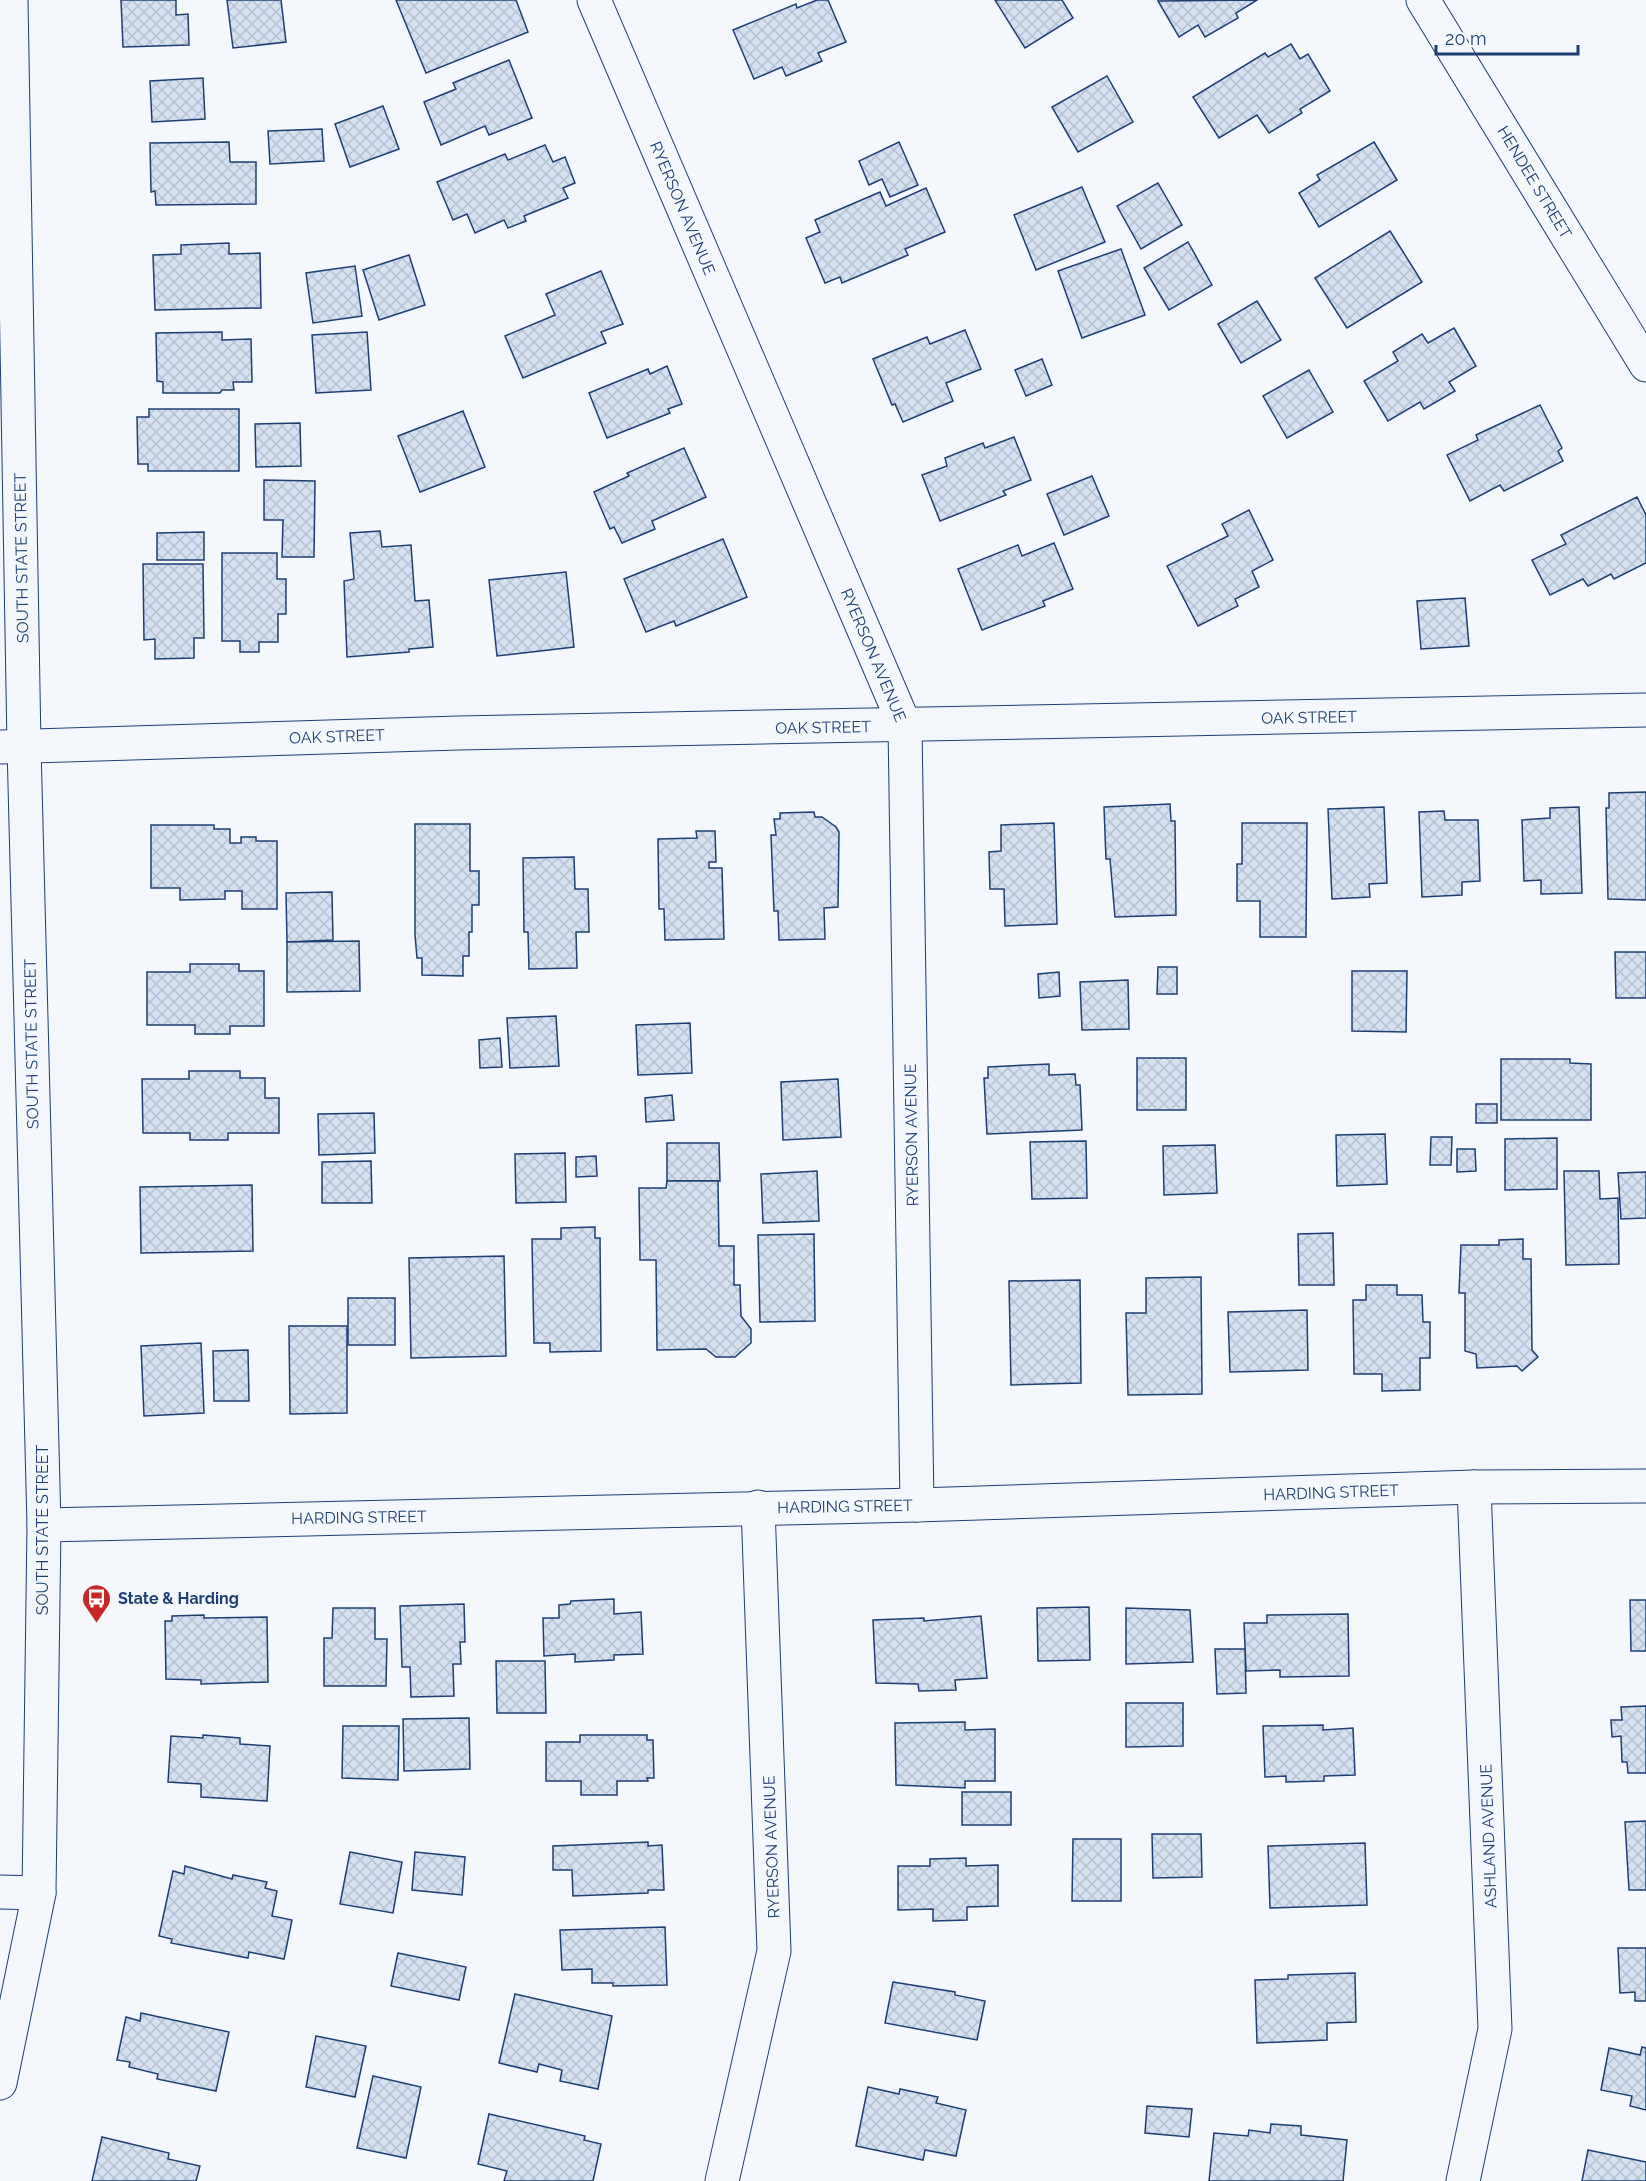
<svg xmlns="http://www.w3.org/2000/svg" width="1646" height="2181" viewBox="0 0 1646 2181" font-family="Raleway,sans-serif">
  <defs>
    <pattern id="building-cross-hatch" width="8" height="8" patternUnits="userSpaceOnUse" patternTransform="scale(1.5)"><rect width="8" height="8" fill="#d5e0f0"/><path d="M0 0l8 8M0 8l8-8" fill="none" stroke="#b6c1d1"/></pattern>
  </defs>
  <rect width="100%" height="100%" fill="#f4f7fb"/>
  <g fill="url(#building-cross-hatch)" stroke="#1d3f73" stroke-width="1.5">
    <polygon points="121,0 176,0 176,15 188,14 189,45 123,47"/>
    <polygon points="227,0 281,0 286,42 233,48"/>
    <polygon points="396,0 516,0 528,32 426,73"/>
    <polygon points="817,0 828,0 846,42 818,53 822,61 786,76 782,67 754,79 733,30 796,4 797,8"/>
    <polygon points="995,0 1062,0 1073,18 1025,48"/>
    <polygon points="1257,0 1236,13 1238,18 1205,37 1198,25 1179,37 1158,1"/>
    <polygon points="1291,44 1300,59 1308,54 1330,91 1300,109 1302,113 1269,133 1257,115 1219,138 1193,97 1265,53 1268,57"/>
    <polygon points="509,60 532,118 489,135 485,126 441,145 424,102 456,89 453,83"/>
    <polygon points="1107,76 1133,122 1078,152 1052,107"/>
    <polygon points="203,78 205,119 152,122 150,81"/>
    <polygon points="383,106 399,149 350,167 335,124"/>
    <polygon points="322,129 324,161 270,164 268,131"/>
    <polygon points="229,142 230,162 256,162 256,204 156,205 155,191 151,192 150,143"/>
    <polygon points="899,142 918,185 890,197 882,179 869,185 859,161"/>
    <polygon points="1374,142 1397,180 1319,227 1299,193 1320,180 1317,175"/>
    <polygon points="545,145 553,162 565,157 575,183 563,188 568,198 524,216 526,221 508,228 504,220 475,233 467,214 453,220 437,182 505,154 508,160"/>
    <polygon points="1158,183 1182,225 1141,249 1117,206"/>
    <polygon points="1082,187 1105,242 1036,270 1014,215"/>
    <polygon points="926,188 945,232 905,249 908,255 842,283 840,277 825,283 806,238 820,232 815,220 880,192 886,206"/>
    <polygon points="1390,231 1422,282 1347,328 1315,278"/>
    <polygon points="1188,242 1212,285 1169,310 1144,268"/>
    <polygon points="229,243 229,254 260,253 261,308 155,310 153,255 181,254 181,245"/>
    <polygon points="1121,249 1145,315 1082,338 1058,271"/>
    <polygon points="409,255 425,305 379,320 363,270"/>
    <polygon points="355,266 362,316 313,323 306,273"/>
    <polygon points="601,271 623,324 601,332 606,343 523,378 505,336 555,315 546,294"/>
    <polygon points="1257,301 1281,340 1241,363 1218,324"/>
    <polygon points="1454,328 1476,366 1449,382 1455,391 1424,409 1420,402 1388,421 1364,381 1398,361 1393,352 1422,334 1428,343"/>
    <polygon points="965,330 981,369 946,383 953,401 903,422 895,404 892,405 873,359 927,337 930,344"/>
    <polygon points="222,332 222,340 251,339 252,382 233,382 234,390 222,390 220,393 163,393 163,382 157,381 156,333"/>
    <polygon points="367,332 371,390 316,393 312,335"/>
    <polygon points="1042,359 1052,385 1026,396 1015,370"/>
    <polygon points="667,366 682,404 668,409 670,413 607,438 589,393 648,369 650,374"/>
    <polygon points="1309,370 1333,412 1287,438 1263,396"/>
    <polygon points="1540,405 1562,448 1558,451 1563,461 1504,491 1500,485 1470,501 1447,455 1478,440 1476,435"/>
    <polygon points="149,409 239,409 239,471 148,471 148,464 138,464 137,417 149,417"/>
    <polygon points="463,411 485,467 420,492 398,436"/>
    <polygon points="300,423 301,466 256,467 255,424"/>
    <polygon points="1014,437 1031,480 1003,491 1006,495 940,521 922,475 947,466 945,458 983,443 985,448"/>
    <polygon points="684,448 706,497 652,521 655,529 622,543 614,527 610,529 594,492 629,476 627,473"/>
    <polygon points="1092,476 1109,516 1064,535 1047,494"/>
    <polygon points="264,480 315,481 314,557 282,557 283,520 264,520"/>
    <polygon points="1637,497 1646,515 1646,563 1614,579 1611,574 1588,586 1583,579 1550,595 1532,560 1566,544 1561,535"/>
    <polygon points="1249,510 1273,560 1252,571 1259,587 1235,599 1238,606 1198,626 1167,566 1228,536 1222,524"/>
    <polygon points="380,531 382,547 411,545 415,601 429,600 433,647 409,649 409,652 347,657 344,581 354,579 350,533"/>
    <polygon points="204,532 204,560 157,560 157,533"/>
    <polygon points="723,539 747,597 676,626 674,621 646,632 624,579"/>
    <polygon points="1054,543 1073,589 1043,601 1045,606 982,630 958,569 1018,545 1022,556"/>
    <polygon points="222,553 277,553 277,579 286,579 286,614 278,614 278,642 259,642 259,652 240,652 240,641 222,641"/>
    <polygon points="143,564 203,564 204,638 194,638 194,658 155,659 155,639 144,640"/>
    <polygon points="566,572 574,647 497,656 489,580"/>
    <polygon points="1465,598 1469,646 1421,649 1417,601"/>
    <polygon points="1646,792 1646,900 1608,899 1606,808 1609,808 1609,793"/>
    <polygon points="1170,804 1171,821 1175,821 1176,915 1115,917 1110,859 1106,859 1104,807"/>
    <polygon points="1384,807 1387,883 1369,884 1370,897 1332,899 1328,809"/>
    <polygon points="1579,807 1582,893 1541,894 1541,880 1524,881 1522,820 1550,818 1550,808"/>
    <polygon points="1444,811 1445,820 1478,820 1480,881 1462,882 1462,895 1422,897 1419,812"/>
    <polygon points="814,812 815,817 822,817 836,827 839,832 838,907 824,908 825,939 779,940 778,911 774,911 771,835 776,835 774,819 780,819 780,813"/>
    <polygon points="1054,823 1057,924 1005,926 1004,889 990,889 989,852 1001,851 1001,825"/>
    <polygon points="1242,823 1307,823 1306,937 1260,937 1260,901 1237,901 1237,864 1242,864"/>
    <polygon points="415,824 470,824 470,871 479,871 479,905 472,905 472,932 469,932 469,956 463,956 463,976 422,975 422,958 417,958 415,935"/>
    <polygon points="151,825 214,825 214,829 230,829 230,843 241,843 241,837 256,837 256,841 277,841 277,909 242,909 242,891 225,891 225,899 180,900 180,888 151,888"/>
    <polygon points="696,831 715,831 716,862 709,862 709,868 722,868 724,939 665,940 664,909 659,909 658,839 697,838"/>
    <polygon points="574,857 575,889 588,889 589,932 576,932 577,968 529,969 528,932 524,932 523,858"/>
    <polygon points="332,892 333,940 287,942 286,893"/>
    <polygon points="359,941 360,991 287,992 287,942"/>
    <polygon points="1615,952 1646,952 1646,998 1616,998"/>
    <polygon points="190,964 239,964 239,971 264,971 264,1026 230,1026 230,1034 195,1034 195,1025 147,1025 147,972 190,972"/>
    <polygon points="1158,967 1177,967 1177,994 1157,994"/>
    <polygon points="1352,971 1407,971 1406,1032 1352,1031"/>
    <polygon points="1059,972 1060,996 1039,998 1038,974"/>
    <polygon points="1128,980 1129,1029 1082,1030 1080,982"/>
    <polygon points="556,1016 559,1066 510,1068 507,1018"/>
    <polygon points="690,1023 692,1073 638,1075 636,1025"/>
    <polygon points="500,1038 502,1067 480,1068 479,1040"/>
    <rect x="1137" y="1058" width="49" height="52"/>
    <polygon points="1501,1059 1570,1059 1570,1063 1591,1064 1591,1120 1501,1120"/>
    <polygon points="1049,1064 1049,1075 1075,1074 1076,1085 1080,1085 1082,1130 987,1134 984,1078 988,1078 988,1067"/>
    <polygon points="189,1071 240,1071 240,1078 265,1078 265,1098 279,1098 279,1133 228,1133 228,1140 190,1140 190,1133 143,1133 142,1079 189,1079"/>
    <polygon points="838,1079 841,1137 783,1140 781,1082"/>
    <polygon points="672,1095 674,1120 646,1122 645,1098"/>
    <rect x="1476" y="1104" width="21" height="19"/>
    <polygon points="374,1113 375,1153 319,1155 318,1114"/>
    <polygon points="1385,1134 1387,1184 1337,1186 1336,1135"/>
    <polygon points="1431,1137 1452,1137 1451,1165 1430,1165"/>
    <polygon points="1557,1138 1557,1189 1505,1190 1505,1139"/>
    <polygon points="1086,1141 1087,1198 1032,1199 1030,1142"/>
    <polygon points="667,1143 719,1143 720,1181 667,1181"/>
    <polygon points="1215,1145 1217,1193 1164,1195 1163,1146"/>
    <polygon points="1457,1149 1475,1149 1476,1171 1457,1172"/>
    <polygon points="565,1153 566,1202 516,1203 515,1154"/>
    <polygon points="596,1156 597,1176 576,1177 576,1157"/>
    <polygon points="371,1161 372,1203 322,1203 322,1162"/>
    <polygon points="817,1171 819,1221 763,1223 761,1174"/>
    <polygon points="1564,1171 1599,1171 1600,1199 1618,1198 1619,1264 1566,1265"/>
    <polygon points="1646,1172 1646,1218 1621,1219 1618,1173"/>
    <polygon points="667,1181 718,1181 719,1246 734,1246 734,1285 740,1285 741,1316 751,1329 751,1343 735,1357 716,1357 706,1349 657,1350 656,1260 640,1260 639,1188 666,1188"/>
    <polygon points="252,1185 253,1251 141,1253 140,1187"/>
    <polygon points="595,1227 595,1238 600,1238 601,1351 550,1352 550,1343 534,1343 532,1239 561,1239 561,1228"/>
    <polygon points="1333,1233 1334,1285 1299,1285 1298,1234"/>
    <polygon points="814,1234 815,1321 760,1322 758,1235"/>
    <polygon points="1523,1239 1523,1259 1531,1259 1532,1350 1538,1357 1522,1371 1517,1366 1477,1368 1476,1354 1465,1351 1465,1293 1459,1293 1461,1245 1499,1245 1499,1240"/>
    <polygon points="504,1256 506,1356 411,1358 409,1258"/>
    <polygon points="1201,1277 1202,1394 1128,1395 1126,1313 1146,1313 1146,1278"/>
    <polygon points="1080,1280 1081,1383 1011,1385 1009,1281"/>
    <polygon points="1366,1285 1397,1285 1397,1295 1422,1295 1423,1322 1430,1322 1430,1358 1420,1358 1420,1390 1382,1391 1382,1374 1354,1374 1353,1300 1366,1300"/>
    <rect x="348" y="1298" width="47" height="47"/>
    <polygon points="1307,1310 1308,1370 1230,1372 1228,1312"/>
    <polygon points="289,1326 347,1326 347,1413 290,1414"/>
    <polygon points="201,1343 204,1413 144,1416 141,1346"/>
    <polygon points="248,1350 249,1401 214,1401 213,1351"/>
    <polygon points="614,1599 614,1614 641,1612 643,1654 614,1655 614,1660 575,1662 575,1654 544,1656 543,1618 559,1618 559,1605 570,1604 571,1601"/>
    <polygon points="1630,1600 1646,1600 1646,1651 1631,1651"/>
    <polygon points="464,1604 465,1642 460,1642 461,1664 453,1664 454,1696 411,1697 410,1667 402,1667 400,1606"/>
    <polygon points="1089,1607 1090,1660 1038,1661 1037,1608"/>
    <polygon points="333,1608 375,1608 375,1639 387,1639 386,1686 324,1686 324,1638 332,1638"/>
    <polygon points="1126,1608 1190,1610 1193,1662 1126,1664"/>
    <polygon points="1348,1614 1349,1676 1280,1677 1280,1670 1246,1671 1244,1623 1267,1623 1267,1615"/>
    <polygon points="204,1615 204,1618 267,1617 268,1682 201,1684 201,1680 166,1679 165,1621 172,1621 172,1616"/>
    <polygon points="981,1616 987,1678 955,1680 956,1690 919,1691 918,1684 876,1683 873,1620 924,1618 924,1621"/>
    <polygon points="1215,1649 1245,1649 1246,1693 1217,1694"/>
    <polygon points="496,1661 545,1661 546,1713 497,1713"/>
    <polygon points="1126,1703 1183,1703 1183,1746 1126,1747"/>
    <polygon points="1646,1706 1646,1773 1628,1773 1627,1762 1622,1762 1621,1736 1612,1737 1611,1720 1622,1720 1621,1707"/>
    <polygon points="469,1718 470,1769 404,1771 403,1719"/>
    <polygon points="965,1722 965,1730 995,1729 995,1781 965,1781 965,1788 896,1785 895,1723"/>
    <polygon points="1323,1725 1323,1730 1353,1728 1355,1775 1324,1776 1324,1781 1286,1782 1286,1776 1265,1777 1263,1726"/>
    <polygon points="343,1726 399,1726 398,1780 342,1778"/>
    <polygon points="203,1735 240,1738 240,1744 270,1746 267,1801 201,1797 201,1784 168,1782 171,1736 203,1738"/>
    <polygon points="580,1735 647,1735 647,1740 653,1740 654,1778 647,1778 648,1781 617,1781 617,1795 581,1795 581,1781 546,1781 546,1742 580,1742"/>
    <rect x="962" y="1792" width="49" height="33"/>
    <polygon points="1646,1821 1646,1890 1629,1890 1625,1822"/>
    <polygon points="1152,1834 1201,1834 1202,1877 1153,1878"/>
    <polygon points="1073,1839 1121,1839 1121,1901 1072,1901"/>
    <polygon points="648,1842 648,1846 662,1845 664,1890 648,1890 648,1893 573,1896 572,1870 553,1870 553,1846"/>
    <polygon points="1365,1843 1367,1905 1270,1908 1268,1846"/>
    <polygon points="350,1852 402,1862 393,1913 340,1904"/>
    <polygon points="415,1852 465,1857 462,1895 412,1890"/>
    <polygon points="966,1858 966,1866 998,1865 998,1906 967,1907 967,1920 933,1921 933,1909 898,1910 898,1866 930,1866 930,1859"/>
    <polygon points="185,1866 232,1879 233,1875 267,1882 265,1888 277,1891 272,1916 292,1920 284,1959 249,1952 248,1958 171,1943 172,1939 159,1936 173,1871 184,1874"/>
    <polygon points="665,1927 667,1985 613,1986 613,1983 592,1983 592,1969 562,1970 560,1930"/>
    <polygon points="1618,1948 1646,1948 1646,2001 1635,2001 1635,1992 1620,1993"/>
    <polygon points="398,1953 466,1967 459,2000 391,1986"/>
    <polygon points="1355,1973 1356,2022 1327,2023 1327,2040 1257,2043 1255,1980 1288,1979 1288,1975"/>
    <polygon points="893,1982 955,1992 955,1995 985,2001 977,2040 885,2023"/>
    <polygon points="515,1994 612,2016 598,2089 560,2081 562,2070 539,2064 537,2072 499,2063"/>
    <polygon points="141,2013 229,2032 216,2091 157,2079 158,2074 129,2067 130,2062 117,2060 126,2017 140,2021"/>
    <polygon points="316,2036 366,2046 355,2097 306,2087"/>
    <polygon points="1642,2047 1646,2048 1646,2110 1630,2106 1632,2096 1601,2090 1609,2048 1640,2055"/>
    <polygon points="373,2076 421,2087 406,2158 357,2148"/>
    <polygon points="868,2087 899,2094 900,2089 938,2097 936,2103 966,2110 956,2156 925,2150 923,2160 856,2146"/>
    <polygon points="1147,2106 1192,2109 1189,2137 1145,2133"/>
    <polygon points="489,2114 585,2136 584,2140 601,2144 593,2181 504,2181 507,2171 478,2164"/>
    <polygon points="1271,2124 1301,2126 1301,2135 1347,2140 1343,2181 1209,2181 1214,2133 1248,2136 1249,2130 1270,2133"/>
    <polygon points="102,2137 169,2153 168,2159 200,2166 196,2181 92,2181"/>
    <polygon points="1588,2150 1646,2162 1646,2181 1582,2181"/>
  </g>
  <g fill="none" stroke-linecap="round" stroke-linejoin="round">
    <defs>
      <g id="minor">
        <polyline points="594,0 905,726 917,1505"/>
        <polyline points="1423,0 1646,365"/>
        <polyline points="0,747 458,733 1646,710"/>
        <polyline points="44,1525 917,1505 1474,1487 1646,1486"/>
        <polyline points="0,1892 39,1893"/>
        <polyline points="722,2181 774,1951 758,1507"/>
        <polyline points="1463,2181 1495,2029 1474,1487"/>
      </g>
      <polyline id="primary" points="0,2083 39,1893 44,1525 24,746 11,0"/>
    </defs>
    <use href="#minor" stroke="#1d3f73" stroke-width="35"/>
    <use href="#primary" stroke="#1d3f73" stroke-width="35"/>
    <use href="#minor" stroke="#f4f7fb" stroke-width="33"/>
    <use href="#primary" stroke="#f4f7fb" stroke-width="33"/>
  </g>
  <defs>
    <symbol id="bus-pin" viewBox="-11 -11 22 30"><path d="M0 17L-7.5 6A9.5 9.5 0 1 1 7.5 6Z" fill="#c62828" stroke="#f4f7fb"/><path d="M-5-6H5V4H4V6H2V4H-2V6H-4V4H-5ZM-3.5-4V0h7V-4ZM-3.5 1.2v1.5H-2V1.2ZM2 1.2v1.5H3.5V1.2Z" fill="#fff"/></symbol>
  </defs>
  <g fill-rule="evenodd">
    <use href="#bus-pin" x="80" y="1582" width="33" height="45"/>
  </g>
  <g text-anchor="middle" stroke-width="4.5" stroke-linejoin="round" paint-order="stroke">
    <g font-size="16" fill="#1d3f73" stroke="#f4f7fb">
      <text transform="translate(1535 182) rotate(59)" y="6">HENDEE STREET</text>
      <text transform="translate(683 208) rotate(67)" y="6">RYERSON AVENUE</text>
      <text transform="translate(21 558) rotate(-91)" y="6">SOUTH STATE STREET</text>
      <text transform="translate(874 655) rotate(67)" y="6">RYERSON AVENUE</text>
      <text transform="translate(1309 717) rotate(-1)" y="6">OAK STREET</text>
      <text transform="translate(823 727) rotate(-1)" y="6">OAK STREET</text>
      <text transform="translate(337 736) rotate(-2)" y="6">OAK STREET</text>
      <text transform="translate(31 1044) rotate(-91)" y="6">SOUTH STATE STREET</text>
      <text transform="translate(911 1135) rotate(-91)" y="6">RYERSON AVENUE</text>
      <text transform="translate(1331 1492) rotate(-2)" y="6">HARDING STREET</text>
      <text transform="translate(845 1506) rotate(-1)" y="6">HARDING STREET</text>
      <text transform="translate(359 1517) rotate(-1)" y="6">HARDING STREET</text>
      <text transform="translate(42 1530) rotate(-90)" y="6">SOUTH STATE STREET</text>
      <text transform="translate(1488 1836) rotate(-92)" y="6">ASHLAND AVENUE</text>
      <text transform="translate(771 1847) rotate(-92)" y="6">RYERSON AVENUE</text>
    </g>
    <g font-size="16" font-weight="bold" fill="#1d3f73" stroke="#f4f7fb" text-anchor="start">
      <text x="118" y="1604">State &amp; Harding</text>
    </g>
  </g>
  <path d="M1436 45v9h142v-9" fill="none" stroke="#1d3f73" stroke-width="3"/>
  <text x="1445" y="45" font-size="18" fill="#1d3f73" stroke="#f4f7fb" stroke-width="4.5" paint-order="stroke">20 m</text>
</svg>
